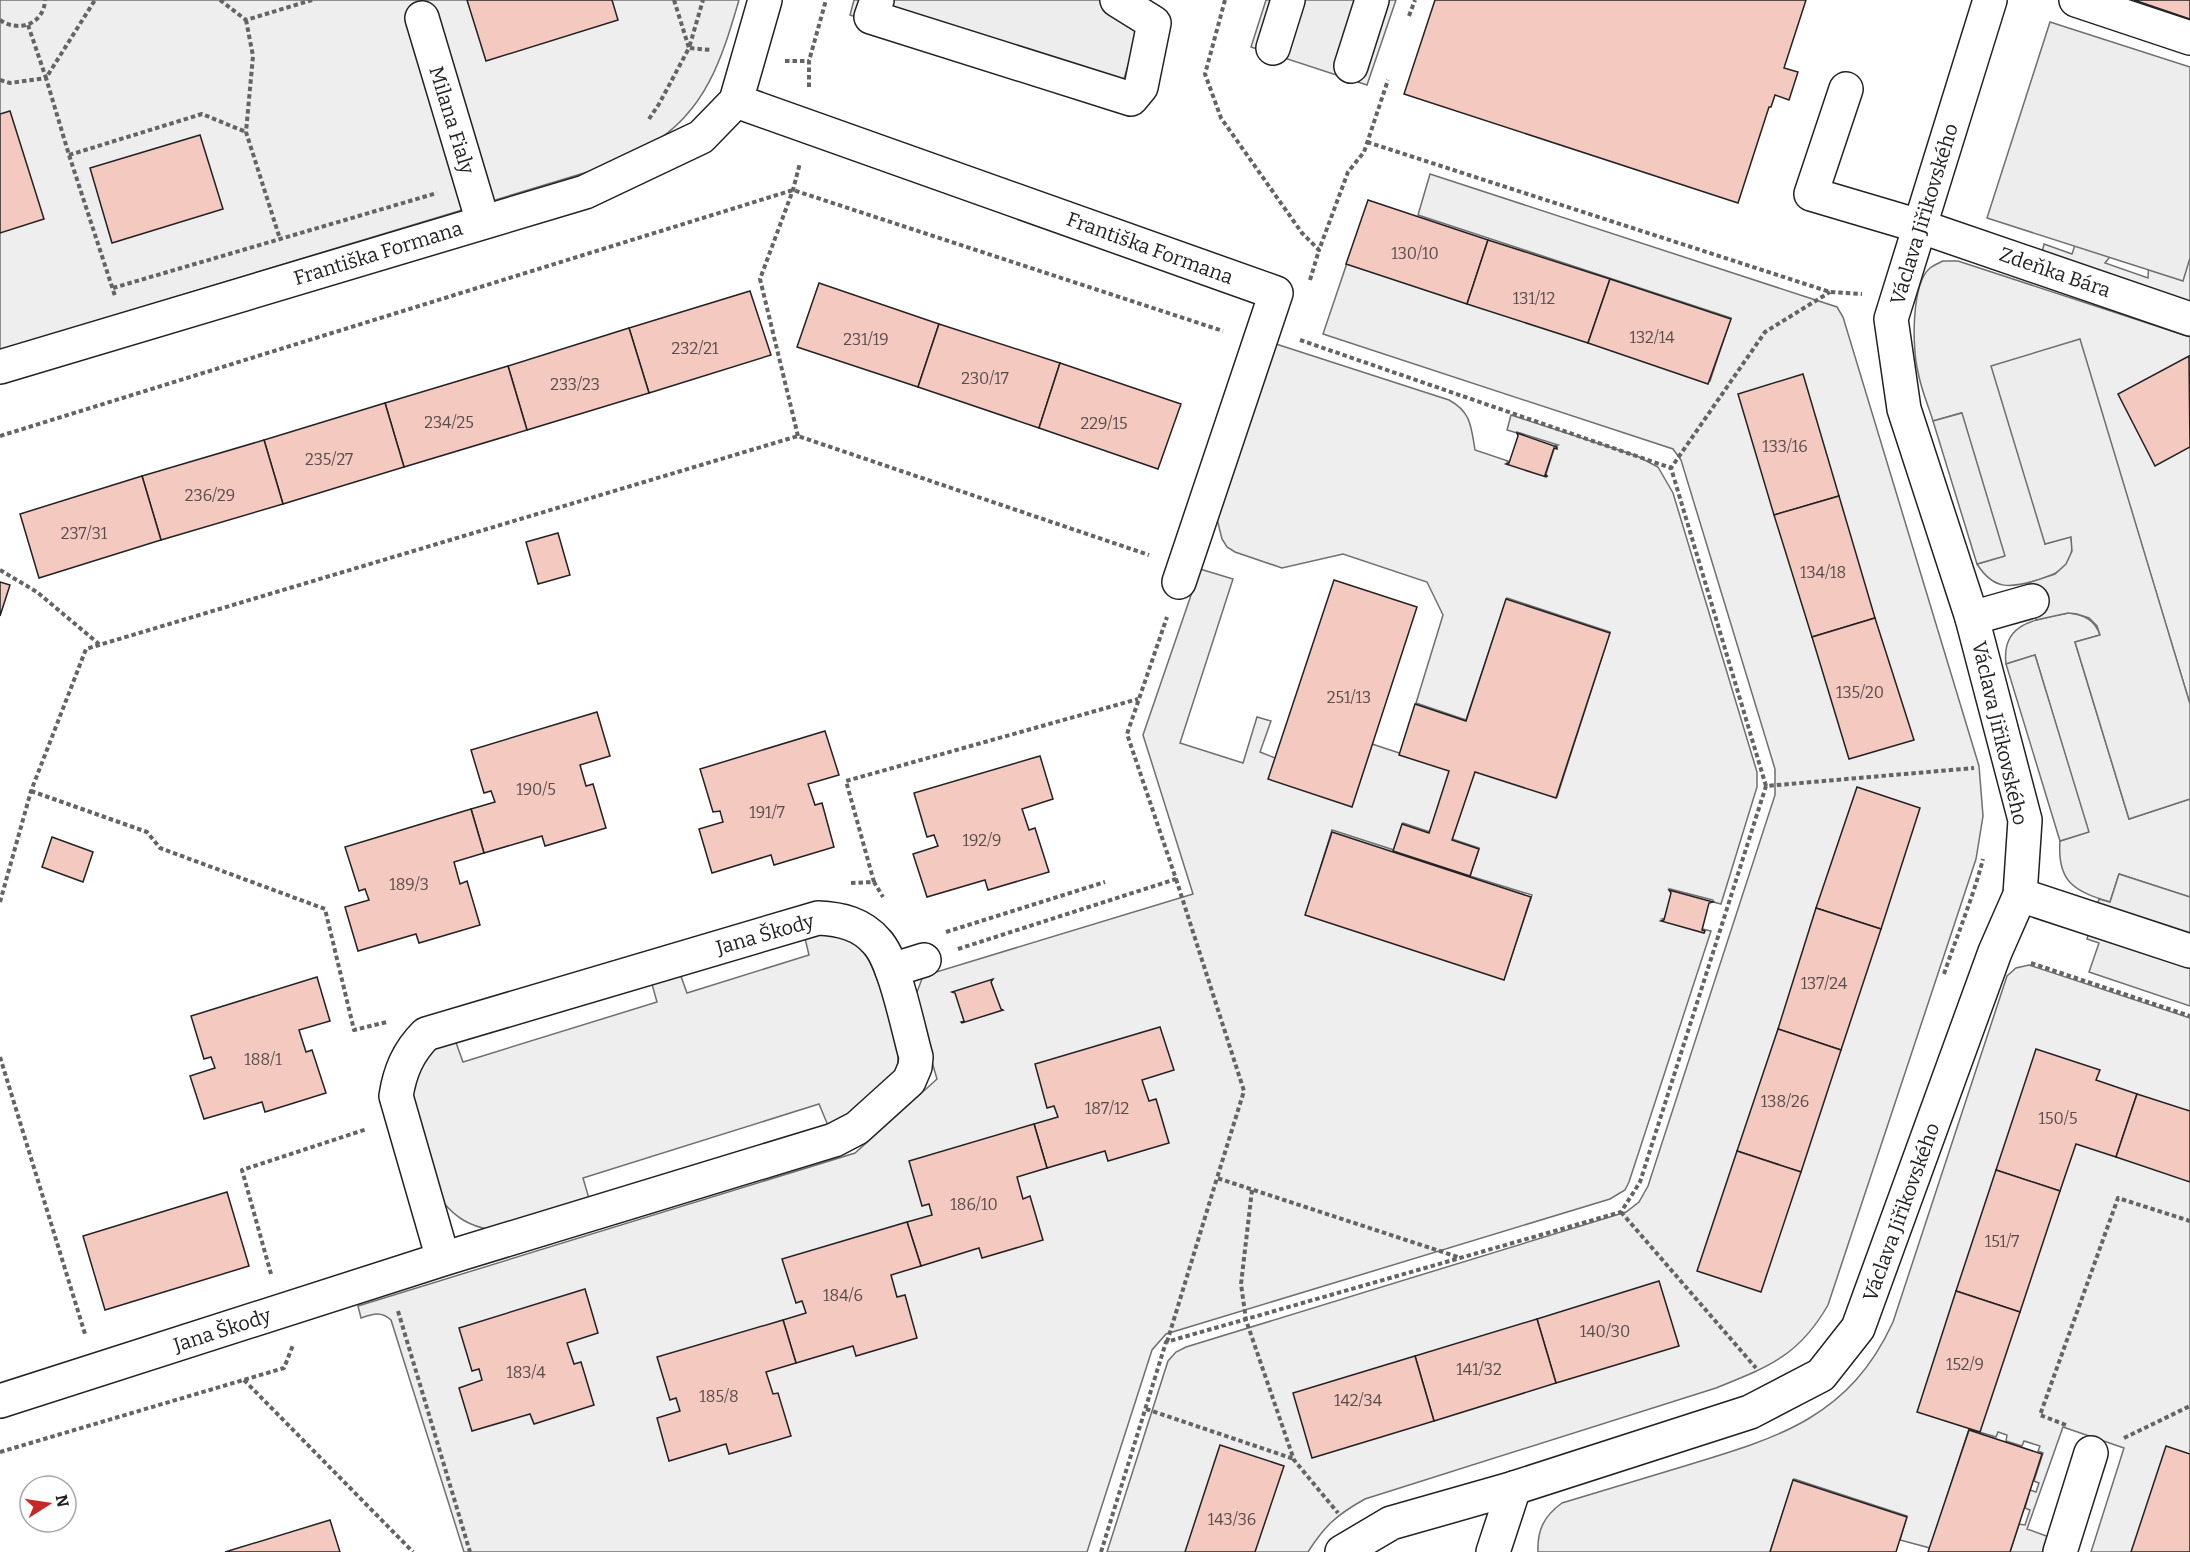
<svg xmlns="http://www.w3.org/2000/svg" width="2190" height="1552" viewBox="0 0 2190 1552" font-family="Bitter,serif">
  <rect width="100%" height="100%" fill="#fff"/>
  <g fill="#eee" stroke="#6f6f6f" stroke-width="1.5">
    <path d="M0 0H739C722 58 706 112 650 145 635 153 619 160 604 167L0 350Z"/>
    <polygon points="2138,53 2110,257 2105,263 2148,278 2149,259 2190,212 2190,305 2041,257 2044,244 2072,254"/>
    <path d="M1430 174 1837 307 1843 317 1979 766 1983 816 1976 859 1828 1305C1799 1356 1768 1367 1716 1388L1365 1499C1338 1514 1325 1525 1308 1552H1107L1168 1361 1176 1352 1186 1347 1626 1212 1639 1202 1648 1186 1775 795V769L1681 460 1673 449 1323 334 1347 263 1710 381 1731 318 1418 215Z"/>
    <path d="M1943 261H1958L2190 337V704L2079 339 2045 544 2071 536C2072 546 2073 555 2067 564 2060 573 2049 576 2038 580 2011 588 1994 591 1977 564L2004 556 1961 413 1933 421C1928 405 1921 389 1918 372 1912 349 1911 284 1930 268 1934 265 1939 263 1943 261Z"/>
    <path d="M1276 344 1449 400C1471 412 1471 426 1475 450L1508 461 1507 462 1547 476 1546 474 1555 446 1558 445 1517 432V433L1507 430 1511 415 1637 456 1658 467 1673 493 1757 772V787L1721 904 1713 902V900L1670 889 1672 891 1665 918 1662 919 1711 931 1629 1182 1625 1190 1610 1199 1166 1334 1152 1350 1087 1552H464L391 1320C381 1311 373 1314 361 1318L358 1306 855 1153 937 1079 914 1000 923 976 1193 894 1143 735 1200 569 1233 579 1180 743 1243 763 1257 717 1271 721 1260 752 1275 758 1352 805 1372 744 1451 770 1430 832 1403 823 1394 850 1332 830 1306 914 1504 979 1532 895 1470 876 1479 848 1452 839 1475 770 1557 797 1610 632 1507 598 1466 720 1416 703 1443 615 1427 582 1343 554 1282 568 1235 552 1227 547 1222 539 1217 519Z"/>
    <path d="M2068 613C2084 614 2095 620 2100 635L2075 642 2129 819 2190 799V897L2119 874 2110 902C2074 891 2057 882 2060 841L2088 832 2035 655 2006 664C2001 622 2036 620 2068 613Z"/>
    <path d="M828 929C837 934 852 939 860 947 875 962 899 1038 898 1059 898 1064 897 1069 895 1073 882 1099 852 1113 829 1128L819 1104 583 1178 590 1202 491 1230C470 1226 456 1218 443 1202L411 1090 413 1078 433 1048 454 1037 463 1062 657 1002 650 977 678 968 687 993 809 955 803 930Z"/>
    <path d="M2029 965 2190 1018V1552H2091L2124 1448 2063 1427 2027 1529 2049 1537 2044 1552H2010L2019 1524 2025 1525 2030 1510 2025 1508 2030 1490 2036 1492 2039 1483 2034 1481 2043 1453 2038 1451 2040 1446 2024 1441 2022 1446 2006 1441 2007 1435 1998 1432 1996 1437 1969 1429 1930 1548 1900 1540 1907 1516 1794 1479 1770 1552H1538C1537 1530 1544 1516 1562 1503 1604 1490 1646 1478 1688 1465 1781 1437 1850 1416 1893 1322L2007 976 2016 968Z"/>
  </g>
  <g fill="#ededed" stroke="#6f6f6f" stroke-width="1.5">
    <polygon points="854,0 1148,0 1116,105 850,15"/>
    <polygon points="1266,0 1396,0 1367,85 1251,47"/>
    <polygon points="2050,22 2190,67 2190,258 2183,281 1987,218"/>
    <polygon points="2080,339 2190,704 2190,799 2129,819 2075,642 2100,635 2097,626 2089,618 2077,614 2068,613 2036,620 2028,583 2055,574 2066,564 2072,551 2071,537 2045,544 1991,366"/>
    <polygon points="1962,413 2005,556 1977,564 1933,421"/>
    <polygon points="2035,655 2089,832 2060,841 2006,664"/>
    <polygon points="2119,874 2190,897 2190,1006 2089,972 2099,943 2087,939 2099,899 2110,902"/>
  </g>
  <g fill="#f3c9c0" stroke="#222" stroke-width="1.5">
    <polygon points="467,0 612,0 618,20 486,61"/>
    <polygon points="1435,0 1806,0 1784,68 1798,72 1789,100 1775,95 1771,107 1769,107 1738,203 1404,94"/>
    <polygon points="2134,0 2190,0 2190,19"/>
    <polygon points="10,111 44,219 0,233 0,114"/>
    <polygon points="200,135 223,209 112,243 90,168"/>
    <polygon points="1368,200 1488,240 1467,304 1346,264"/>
    <polygon points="1488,240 1610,279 1588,343 1467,304"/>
    <polygon points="1610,279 1731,319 1708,384 1588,343"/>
    <polygon points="819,283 939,324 918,387 797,347"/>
    <polygon points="750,291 771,355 649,393 629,328"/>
    <polygon points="939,324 1060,363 1039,428 918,387"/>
    <polygon points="629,328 649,393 527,430 508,366"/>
    <polygon points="2189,356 2190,447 2155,466 2118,394"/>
    <polygon points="1060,363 1181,404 1158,469 1039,428"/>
    <polygon points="508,366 527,430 404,467 385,403"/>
    <polygon points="1803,374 1839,496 1774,515 1738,394"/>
    <polygon points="385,403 404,467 283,504 264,440"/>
    <polygon points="1517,433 1557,447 1557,449 1554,448 1545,475 1547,476 1546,477 1506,464 1509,463 1518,436"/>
    <polygon points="264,440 283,504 161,540 142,476"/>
    <polygon points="142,476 161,540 39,578 20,514"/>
    <polygon points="1839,496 1875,618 1812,637 1774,515"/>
    <polygon points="558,533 570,575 538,584 526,542"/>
    <polygon points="1334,580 1417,607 1352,807 1268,779"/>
    <polygon points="0,582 10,585 0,616"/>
    <polygon points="1506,599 1610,633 1556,798 1475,772 1452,840 1479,849 1470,876 1393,851 1402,824 1429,833 1449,771 1399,755 1415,704 1466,721"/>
    <polygon points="1875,618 1914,740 1849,759 1812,637"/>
    <polygon points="597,712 610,756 580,765 586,786 593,784 606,828 545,846 542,836 484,853 471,809 495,802 491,791 484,793 471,750"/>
    <polygon points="825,731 839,775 808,784 815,805 822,803 834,847 774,865 771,855 712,873 699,829 723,822 720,811 713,812 700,769"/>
    <polygon points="1040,756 1053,799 1022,809 1029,830 1035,828 1049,872 988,890 985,880 927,897 913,854 938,846 934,835 927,837 914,793"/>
    <polygon points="1857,787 1920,808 1881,929 1816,908"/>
    <polygon points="471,809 484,853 454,862 460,884 467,881 480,925 419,943 416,934 358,951 345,907 369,900 365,889 359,891 345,847"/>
    <polygon points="1332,832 1531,897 1504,980 1305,915"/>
    <polygon points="52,837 93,852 83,882 42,867"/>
    <polygon points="1669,890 1713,902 1709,903 1702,930 1705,931 1704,933 1661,921 1664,920 1671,893"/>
    <polygon points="1816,908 1881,929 1841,1050 1778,1029"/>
    <polygon points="317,977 330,1021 299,1030 306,1052 312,1050 326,1093 265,1112 262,1102 204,1119 190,1076 215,1068 211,1057 204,1059 191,1016"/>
    <polygon points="993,979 991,982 1001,1009 1003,1010 962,1023 961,1022 964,1021 955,993 952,992"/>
    <polygon points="1160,1027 1174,1070 1142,1080 1149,1101 1156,1099 1169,1143 1108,1161 1105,1151 1047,1168 1034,1124 1058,1117 1054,1106 1047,1108 1035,1064"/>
    <polygon points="1778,1029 1841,1050 1801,1172 1737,1151"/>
    <polygon points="2036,1049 2100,1070 2096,1080 2137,1094 2116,1157 2076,1144 2060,1191 1996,1170"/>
    <polygon points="2137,1094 2190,1111 2190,1182 2116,1157"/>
    <polygon points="1034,1124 1047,1168 1017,1177 1023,1199 1030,1196 1043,1240 982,1258 979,1248 921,1266 907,1222 932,1215 929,1204 922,1206 909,1161"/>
    <polygon points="1737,1151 1801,1172 1761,1292 1697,1271"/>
    <polygon points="1996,1170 2060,1191 2020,1312 1956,1291"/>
    <polygon points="227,1192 249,1266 105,1310 83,1236"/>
    <polygon points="907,1222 921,1266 891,1275 897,1297 905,1295 917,1338 856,1356 853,1346 796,1363 783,1320 806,1313 802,1301 796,1303 782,1259"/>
    <polygon points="1659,1281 1679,1346 1556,1383 1537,1319"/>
    <polygon points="585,1289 598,1333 567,1343 574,1364 581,1362 594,1405 534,1424 530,1414 472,1431 459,1388 482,1380 479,1369 472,1371 459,1328"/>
    <polygon points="1956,1291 2020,1312 1980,1432 1917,1412"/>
    <polygon points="1537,1319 1556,1383 1434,1421 1415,1356"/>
    <polygon points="783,1320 796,1363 766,1372 773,1394 778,1393 791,1436 729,1454 726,1444 669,1461 657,1418 680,1411 676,1398 670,1400 657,1357"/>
    <polygon points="1415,1356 1434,1421 1312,1458 1293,1393"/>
    <polygon points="1969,1430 2042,1454 2010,1552 1928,1552"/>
    <polygon points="1220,1445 1284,1466 1255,1552 1185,1552"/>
    <polygon points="2166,1446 2190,1454 2190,1552 2131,1552"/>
    <polygon points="1793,1480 1907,1517 1896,1552 1770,1552"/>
    <polygon points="330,1520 340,1552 225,1552"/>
  </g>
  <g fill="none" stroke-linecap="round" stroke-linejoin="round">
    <defs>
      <g id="minor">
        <polyline points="877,0 871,17 1131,99 1141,87 1154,23 1117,0"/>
        <polyline points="2076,0 2190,38"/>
        <polyline points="422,18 483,222"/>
        <polyline points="1273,48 1288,0"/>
        <polyline points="1351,66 1372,0"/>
        <polyline points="1846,89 1811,194 1919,226 2190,319"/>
        <polyline points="736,101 1276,293 1179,582"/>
        <polyline points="0,367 585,192 701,137 736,101 765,0"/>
        <polyline points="1972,618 2032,601"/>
        <polyline points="2020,895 2190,951"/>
        <polyline points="892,970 924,960"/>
        <path d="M0 1401 443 1259 834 1140 857 1128 909 1081 915 1067 916 1057C908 1029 895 961 877 942 862 924 841 919 818 918L426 1034C408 1052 400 1071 396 1096L443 1259"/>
        <polyline points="1342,1552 1391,1523 1514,1488 1750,1412 1821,1375 1858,1328 1995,952 2020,895 2025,820 1972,618 1904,409 1891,319 1990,0"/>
        <polyline points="1493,1552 1514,1488"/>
        <polyline points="2060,1552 2091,1453"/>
      </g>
    </defs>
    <use href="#minor" stroke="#222" stroke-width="36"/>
    <g stroke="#646464" stroke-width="4" stroke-dasharray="4.5 3" stroke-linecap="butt">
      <polyline points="220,0 246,20 312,0"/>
      <polyline points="674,0 689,48 703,0"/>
      <polyline points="1225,0 1205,74 1221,118 1302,233 1319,250 1348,172 1364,152 1388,80"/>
      <polyline points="1409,16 1415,0"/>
      <path d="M0 20C19 33 44 24 45 0"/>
      <polyline points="246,20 253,56 246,132 280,239"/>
      <polyline points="28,25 46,78 95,0"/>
      <polyline points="785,61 809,61"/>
      <polyline points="0,80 10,83 46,78 69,155 115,296"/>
      <polyline points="809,87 809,61 826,0"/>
      <polyline points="649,119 659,104 689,48 711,50"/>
      <polyline points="1367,142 1830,292 1862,294"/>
      <polyline points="69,155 202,114 246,132"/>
      <polyline points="1310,280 1319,250"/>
      <polyline points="113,288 437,193"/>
      <polyline points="1300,340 1671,468"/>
      <polyline points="0,436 793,190 1223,331"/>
      <polyline points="798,436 760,279 793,190 800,163"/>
      <polyline points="0,570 37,592 99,644"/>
      <polyline points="1766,786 1671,468 1765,332 1830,292"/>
      <polyline points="31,791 147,832 160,848 325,909 354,1030 387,1022"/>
      <polyline points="1176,879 1244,1091 1217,1178"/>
      <polyline points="874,882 846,781 1138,699"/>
      <polyline points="851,883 874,882 883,897"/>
      <polyline points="0,902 31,791 86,649 99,645 798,436 1149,555"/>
      <polyline points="946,932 1105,882"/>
      <polyline points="958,949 1176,879 1127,734 1167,617"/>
      <polyline points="2031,963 2190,1016"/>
      <path d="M1944 974C1957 935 1973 898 1983 859"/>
      <polyline points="0,1057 85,1334"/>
      <polyline points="1252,1190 1241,1284 1246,1320 1294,1460 1338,1513"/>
      <polyline points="1621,1212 1756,1368"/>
      <polyline points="271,1274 242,1170 367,1129"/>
      <polyline points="398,1311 470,1552"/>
      <polyline points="1167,1342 1217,1178 1461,1258"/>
      <polyline points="244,1380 413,1552"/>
      <polyline points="1146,1409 1294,1459"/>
      <polyline points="2066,1425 2040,1415 2118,1198 2190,1221"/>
      <polyline points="2124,1438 2190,1406"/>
      <polyline points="0,1452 284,1368 293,1345"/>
      <polyline points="1101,1552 1166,1342 1621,1212 1640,1182 1766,786 1974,768"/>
    </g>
    <use href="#minor" stroke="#fff" stroke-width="33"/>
  </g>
  <g text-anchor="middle" stroke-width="4.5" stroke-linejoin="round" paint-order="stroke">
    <g font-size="16" fill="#564c4a">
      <text x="1415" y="259">130/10</text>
      <text x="1534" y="304">131/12</text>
      <text x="1652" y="343">132/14</text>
      <text x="866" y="345">231/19</text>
      <text x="695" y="354">232/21</text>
      <text x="985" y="384">230/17</text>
      <text x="575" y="390">233/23</text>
      <text x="449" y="428">234/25</text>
      <text x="1104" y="429">229/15</text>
      <text x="1785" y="452">133/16</text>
      <text x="329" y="465">235/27</text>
      <text x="210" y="501">236/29</text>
      <text x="84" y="539">237/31</text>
      <text x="1823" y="578">134/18</text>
      <text x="1860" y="698">135/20</text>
      <text x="1349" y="703">251/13</text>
      <text x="536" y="795">190/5</text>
      <text x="767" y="818">191/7</text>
      <text x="982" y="846">192/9</text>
      <text x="409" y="890">189/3</text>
      <text x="1824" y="989">137/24</text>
      <text x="263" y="1065">188/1</text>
      <text x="1785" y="1107">138/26</text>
      <text x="1107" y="1114">187/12</text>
      <text x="2058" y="1124">150/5</text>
      <text x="974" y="1210">186/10</text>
      <text x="2002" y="1247">151/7</text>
      <text x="843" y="1301">184/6</text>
      <text x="1605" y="1337">140/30</text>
      <text x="1965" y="1370">152/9</text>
      <text x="1479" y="1375">141/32</text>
      <text x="526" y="1378">183/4</text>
      <text x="719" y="1402">185/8</text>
      <text x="1358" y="1406">142/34</text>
      <text x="1232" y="1525">143/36</text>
    </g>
    <g font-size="20" fill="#222" stroke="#fff">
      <text transform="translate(452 120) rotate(73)" y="7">Milana Fialy</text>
      <text transform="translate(1924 214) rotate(-73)" y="7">Václava Jiřikovského</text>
      <text transform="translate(1150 248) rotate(20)" y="7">Františka Formana</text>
      <text transform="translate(378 253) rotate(-17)" y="7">Františka Formana</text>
      <text transform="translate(2055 272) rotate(19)" y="7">Zdeňka Bára</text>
      <text transform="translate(2000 733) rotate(77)" y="7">Václava Jiřikovského</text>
      <text transform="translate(765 934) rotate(-16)" y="7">Jana Škody</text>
      <text transform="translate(1901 1212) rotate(-70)" y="7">Václava Jiřikovského</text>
      <text transform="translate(222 1330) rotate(-18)" y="7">Jana Škody</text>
    </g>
  </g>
  <g transform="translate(48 1504) rotate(78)"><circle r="28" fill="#ffffff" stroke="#a7a7a7" stroke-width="1.5"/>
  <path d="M0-4.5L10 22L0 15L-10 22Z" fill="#c62828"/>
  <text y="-9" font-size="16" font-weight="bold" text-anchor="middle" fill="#222222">N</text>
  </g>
</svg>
